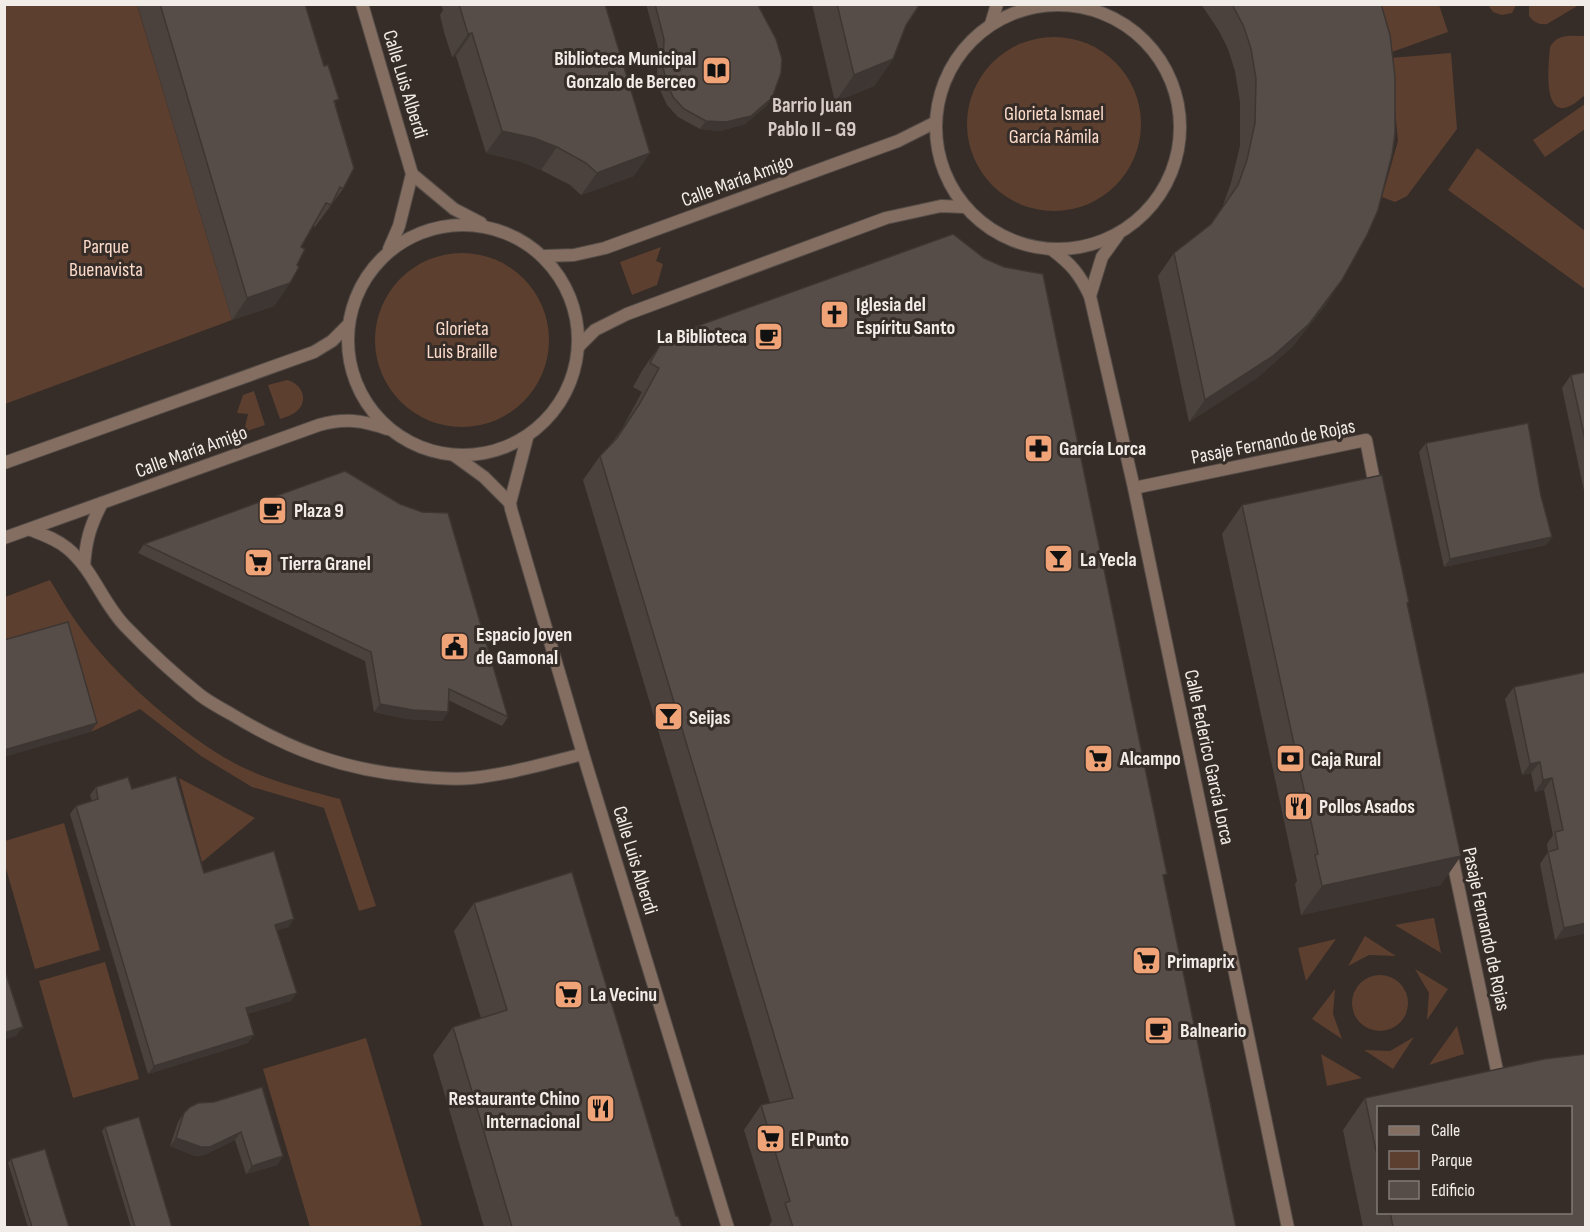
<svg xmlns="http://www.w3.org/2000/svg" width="1590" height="1232" viewBox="0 0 1590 1232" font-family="'Sofia Sans Condensed',sans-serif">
  <rect width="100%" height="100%" fill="#362d28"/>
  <g fill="#5c3f2f">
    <polygon points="4,5 137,5 232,320 5,404"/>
    <polygon points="1373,5 1439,5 1448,32 1389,53"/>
    <polygon points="1488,5 1516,5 1512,13 1502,15 1493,12"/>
    <path d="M1529 5V4L1579 5 1547 24C1538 25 1534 22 1529 16Z"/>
    <path d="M1585 36V95C1580 99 1572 107 1564 108 1543 110 1549 61 1550 47 1557 33 1572 36 1585 36Z"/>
    <circle cx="1054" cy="124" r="87"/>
    <polygon points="1451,53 1457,129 1407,196 1395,202 1382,197 1398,141 1390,58"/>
    <polygon points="1585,104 1585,129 1545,157 1533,140"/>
    <polygon points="1477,148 1585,231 1585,289 1448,190"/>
    <polygon points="661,247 656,261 663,264 657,285 632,295 620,262"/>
    <circle cx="462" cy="340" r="87"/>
    <path d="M287 380C301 383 309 399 298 410 293 415 286 417 280 419L268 385Z"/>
    <polygon points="254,391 265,425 244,432 248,414 237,413 243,395"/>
    <path d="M50 580C59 595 67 609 77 623 112 674 185 738 240 766 272 782 306 790 340 799L376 906 359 911 324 808 252 787 201 756 140 709 91 732 5 647V597Z"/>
    <polygon points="179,778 255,818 202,862"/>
    <polygon points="64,823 100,950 35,969 5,865 5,841"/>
    <polygon points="1434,918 1441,953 1395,925 1433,918"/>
    <polygon points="1365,936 1396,956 1369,955 1348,966"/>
    <polygon points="1336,939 1306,981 1298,948"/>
    <polygon points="105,962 139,1079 73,1098 39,981"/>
    <polygon points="1415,969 1448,989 1427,1020 1429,993"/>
    <circle cx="1380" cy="1003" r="28"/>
    <polygon points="1335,989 1333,1014 1342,1039 1312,1019"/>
    <polygon points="1457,1026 1464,1054 1429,1065"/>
    <polygon points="1414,1037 1393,1069 1364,1050 1390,1051"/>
    <polygon points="366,1038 422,1225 410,1228 310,1227 263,1069"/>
    <polygon points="1321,1054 1362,1078 1327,1086"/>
  </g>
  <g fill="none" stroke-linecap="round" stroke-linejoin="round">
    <defs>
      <g id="street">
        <polyline points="362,4 412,174 399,226 389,249"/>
        <circle cx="1058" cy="127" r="122"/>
        <polyline points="991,24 997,4"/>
        <polyline points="412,174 454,209 481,223"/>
        <circle cx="463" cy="340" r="115"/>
        <path d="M1051 249C1071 264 1079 273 1090 296L1134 488 1288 1228"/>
        <polyline points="545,256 574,255 605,248 898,141 936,122"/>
        <polyline points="1090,296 1102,257 1118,235"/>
        <polyline points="579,346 595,330 627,314 886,218 941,206 965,207"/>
        <polyline points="527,438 510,503 511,509 583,754 728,1228"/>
        <polyline points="455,456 484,477 510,503"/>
        <polyline points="4,463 314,352 332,341 349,324"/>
        <polyline points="1134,488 1366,440 1376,491"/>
        <path d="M31 530C44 535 56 539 67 548 93 569 103 604 126 627 149 651 174 674 200 695 209 702 220 708 231 714 290 750 344 770 413 776 432 778 453 780 472 778 510 774 546 763 583 754"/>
        <path d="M4 538 319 425C344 418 363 420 387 429"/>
        <path d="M84 566C86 540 90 526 102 503"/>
        <polyline points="1451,852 1499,1080 1503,1080"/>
      </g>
    </defs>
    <use href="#street" stroke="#544c47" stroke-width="14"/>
    <use href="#street" stroke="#846d61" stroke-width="12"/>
  </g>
  <g fill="#4b423e" fill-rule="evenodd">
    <polygon points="137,4 305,4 336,104 343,189 315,227 313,226 301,247 297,265 290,283 274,306 232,320"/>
    <polygon points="441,4 605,4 634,176 581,195 570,185 541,170 519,161 486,153 456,56 452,57 444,32 440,15 443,10"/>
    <polygon points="646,4 758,4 772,98 766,106 745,124 720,131 700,129 678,117 667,105 660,90 657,76 658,47"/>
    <polygon points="812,4 920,4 906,25 893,59 874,86 835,102"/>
    <polygon points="1201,4 1381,4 1327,303 1293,346 1257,378 1189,422 1158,276 1174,253 1211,224 1222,208 1231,183 1240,146 1240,102 1235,71 1228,49 1219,31"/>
    <polygon points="678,333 1164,879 1236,1227 768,1227 772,1221 744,1130 761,1105 770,1103 583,480 600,456 614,440 623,427 642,392 633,387 643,369 660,345 675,337"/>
    <polygon points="1586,372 1586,500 1562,388 1571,375"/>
    <polygon points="1426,443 1541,496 1552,537 1546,545 1444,567 1419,452"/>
    <polygon points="1242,505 1409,602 1407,606 1441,885 1301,915 1295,884 1297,881 1222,534"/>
    <polygon points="144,544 508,717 502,726 448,700 448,712 442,721 407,719 374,712 365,661 138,553"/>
    <polygon points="1586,672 1586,933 1555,940 1540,864 1548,852 1547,844 1553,835 1544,790 1535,792 1531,773 1522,775 1505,699 1514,687"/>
    <polygon points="96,787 132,789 204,873 289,927 277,930 291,1001 247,1014 248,1043 148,1074 70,814 76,806 92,801 90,795"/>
    <polygon points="474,903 676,1216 682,1227 484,1227 433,1055 453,1027 481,1018 454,931"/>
    <path d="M1586 1054V1227H1363L1343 1130 1365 1098 1544 1059ZM1378 1107H1570V1212H1378Z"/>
    <polygon points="198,1103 283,1156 277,1165 246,1174 235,1140 204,1155 195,1156 170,1146 178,1122 184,1113"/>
    <polygon points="105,1127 172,1227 131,1227 102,1131"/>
    <polygon points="11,1159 69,1227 28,1227 8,1163"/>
  </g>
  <g fill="#3d3632">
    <polygon points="472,33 456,56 452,57 468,34"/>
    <polygon points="893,59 874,86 835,102 854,75"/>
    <polygon points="772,98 766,106 745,124 720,131 700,129 706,121"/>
    <polygon points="502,131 534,138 557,147 541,170 519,161 486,153"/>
    <polygon points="650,153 634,176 581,195 597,173"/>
    <polygon points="1342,280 1327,303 1293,346 1257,378 1189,422 1205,400"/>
    <polygon points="290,283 274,306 232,320 247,298"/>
    <polygon points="1552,537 1546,545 1444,567 1450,559"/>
    <polygon points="380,704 448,712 442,721 407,719 374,712"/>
    <polygon points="97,723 91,732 4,757 4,750"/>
    <polygon points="1540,762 1531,773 1522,775 1530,764"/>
    <polygon points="1552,778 1544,790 1535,792 1543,780"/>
    <polygon points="1461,856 1441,885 1301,915 1322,886"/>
    <polygon points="294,919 289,927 270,932 275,925"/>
    <polygon points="1586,923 1586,933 1555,940 1564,928"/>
    <polygon points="297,993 291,1001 240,1016 246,1008"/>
    <polygon points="23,1027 16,1036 4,1040 4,1033"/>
    <polygon points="254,1035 248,1043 148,1074 154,1066"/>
    <polygon points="241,1132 235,1140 204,1155 195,1156 170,1146 176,1138"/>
    <polygon points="283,1156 277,1165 246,1174 252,1166"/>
  </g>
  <g fill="#574d48" stroke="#3d3632" stroke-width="1.5">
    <polygon points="160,4 305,4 324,66 328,65 339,99 334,101 354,168 343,189 340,187 331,205 326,203 301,247 305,249 297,265 299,267 290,283 247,298"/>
    <polygon points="459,4 605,4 650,153 597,173 586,163 557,147 534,138 502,131 472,33 468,34"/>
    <polygon points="655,4 758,4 760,9 776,39 782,59 781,73 772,98 751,116 726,122 706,121 684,109 673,97 666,81 663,67 664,39"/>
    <polygon points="837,4 920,4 906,25 893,59 854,75"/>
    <polygon points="1232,4 1381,4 1390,35 1395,77 1395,133 1392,155 1378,210 1367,235 1342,280 1309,324 1273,356 1205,400 1174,253 1211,224 1238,185 1247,160 1255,123 1256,79 1251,49 1244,27"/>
    <polygon points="953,234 984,258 1004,267 1043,274 1167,874 1163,875 1236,1227 793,1227 785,1203 790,1201 761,1105 793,1098 600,456 617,438 640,403 659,368 650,363 660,345 679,335 678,333"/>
    <polygon points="1586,372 1586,444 1571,375"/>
    <polygon points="1528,423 1541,496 1552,537 1450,559 1426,443"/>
    <polygon points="345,471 400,504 422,512 448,513 508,717 449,689 448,712 413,710 380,704 371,652 144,544"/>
    <polygon points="1382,475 1409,602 1407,603 1461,856 1322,886 1315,855 1318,854 1242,505"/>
    <polygon points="68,622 97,723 4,750 4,640"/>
    <polygon points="1586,672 1586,923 1564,928 1548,852 1558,849 1555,832 1563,830 1552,778 1543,780 1540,762 1530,764 1514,687"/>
    <polygon points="176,776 204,873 274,851 294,919 275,925 297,993 246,1008 254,1035 154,1066 76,806 98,799 96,787 128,777 132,789"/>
    <polygon points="572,872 676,1216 678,1216 682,1227 512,1227 453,1027 507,1010 474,903"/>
    <polygon points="4,968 23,1027 4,1033"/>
    <polygon points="1586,1054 1586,1227 1393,1227 1390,1212 1570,1212 1570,1107 1378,1107 1378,1160 1365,1098 1544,1059"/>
    <polygon points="262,1087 283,1156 252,1166 241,1132 210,1147 201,1147 176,1138 184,1113 190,1107 198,1103 214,1102"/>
    <polygon points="139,1117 172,1227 135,1227 105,1127"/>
    <polygon points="45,1149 69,1227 32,1227 11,1159"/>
  </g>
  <defs>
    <symbol id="library-square" viewBox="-11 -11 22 22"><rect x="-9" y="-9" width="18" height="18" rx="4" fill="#efa377" stroke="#362d28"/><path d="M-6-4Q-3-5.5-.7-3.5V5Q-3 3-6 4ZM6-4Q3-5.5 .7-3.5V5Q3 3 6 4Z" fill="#111"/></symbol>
    <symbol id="church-square" viewBox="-11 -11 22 22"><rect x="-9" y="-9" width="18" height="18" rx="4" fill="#efa377" stroke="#362d28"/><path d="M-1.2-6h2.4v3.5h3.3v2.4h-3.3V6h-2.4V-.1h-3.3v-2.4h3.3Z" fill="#111"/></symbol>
    <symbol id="cafe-square" viewBox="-11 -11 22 22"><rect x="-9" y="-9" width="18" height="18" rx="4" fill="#efa377" stroke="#362d28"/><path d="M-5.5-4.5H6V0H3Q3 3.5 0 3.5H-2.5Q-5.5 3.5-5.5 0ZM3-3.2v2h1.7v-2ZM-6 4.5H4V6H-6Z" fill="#111"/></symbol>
    <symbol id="pharmacy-square" viewBox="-11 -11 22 22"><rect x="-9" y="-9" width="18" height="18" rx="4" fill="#efa377" stroke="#362d28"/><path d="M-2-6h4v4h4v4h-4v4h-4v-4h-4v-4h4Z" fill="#111"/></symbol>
    <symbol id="bar-square" viewBox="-11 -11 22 22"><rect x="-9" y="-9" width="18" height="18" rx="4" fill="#efa377" stroke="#362d28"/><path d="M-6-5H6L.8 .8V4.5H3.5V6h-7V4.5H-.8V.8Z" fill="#111"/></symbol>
    <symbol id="supermarket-square" viewBox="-11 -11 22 22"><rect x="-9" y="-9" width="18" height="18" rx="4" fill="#efa377" stroke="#362d28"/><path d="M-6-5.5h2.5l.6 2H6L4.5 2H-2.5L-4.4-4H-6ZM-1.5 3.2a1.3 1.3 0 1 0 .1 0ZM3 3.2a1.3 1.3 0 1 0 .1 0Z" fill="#111"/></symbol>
    <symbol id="civic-square" viewBox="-11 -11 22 22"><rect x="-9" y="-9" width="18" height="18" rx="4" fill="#efa377" stroke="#362d28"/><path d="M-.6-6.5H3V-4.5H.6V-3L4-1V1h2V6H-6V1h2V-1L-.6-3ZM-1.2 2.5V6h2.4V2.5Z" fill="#111"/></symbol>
    <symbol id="bank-square" viewBox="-11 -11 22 22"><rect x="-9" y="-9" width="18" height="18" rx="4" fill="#efa377" stroke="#362d28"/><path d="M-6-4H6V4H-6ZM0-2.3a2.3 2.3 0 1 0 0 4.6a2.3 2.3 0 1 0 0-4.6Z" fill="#111"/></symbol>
    <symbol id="restaurant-square" viewBox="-11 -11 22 22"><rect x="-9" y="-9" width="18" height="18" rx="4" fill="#efa377" stroke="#362d28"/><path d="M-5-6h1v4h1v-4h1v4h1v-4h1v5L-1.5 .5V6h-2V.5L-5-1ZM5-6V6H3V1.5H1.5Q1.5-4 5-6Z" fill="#111"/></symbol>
  </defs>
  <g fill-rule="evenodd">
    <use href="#library-square" x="700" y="54" width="33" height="33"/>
    <use href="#church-square" x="818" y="298" width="33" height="33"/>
    <use href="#cafe-square" x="752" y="320" width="33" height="33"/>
    <use href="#pharmacy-square" x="1022" y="432" width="33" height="33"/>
    <use href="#cafe-square" x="256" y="494" width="33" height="33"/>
    <use href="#bar-square" x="1042" y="542" width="33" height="33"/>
    <use href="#supermarket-square" x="242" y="546" width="33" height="33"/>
    <use href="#civic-square" x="438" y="630" width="33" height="33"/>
    <use href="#bar-square" x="652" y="700" width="33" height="33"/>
    <use href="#supermarket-square" x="1082" y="742" width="33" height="33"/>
    <use href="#bank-square" x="1274" y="742" width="33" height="33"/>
    <use href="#restaurant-square" x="1282" y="790" width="33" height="33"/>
    <use href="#supermarket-square" x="1130" y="944" width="33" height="33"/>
    <use href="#supermarket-square" x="552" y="978" width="33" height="33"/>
    <use href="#cafe-square" x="1142" y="1014" width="33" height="33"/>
    <use href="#restaurant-square" x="584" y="1092" width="33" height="33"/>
    <use href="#supermarket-square" x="754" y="1122" width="33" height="33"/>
  </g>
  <g text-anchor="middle" stroke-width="6" stroke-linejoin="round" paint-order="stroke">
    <g font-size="20" font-weight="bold" fill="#f2ece9" stroke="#362d28" text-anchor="start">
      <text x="696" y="65" text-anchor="end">Biblioteca Municipal<tspan x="696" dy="23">Gonzalo de Berceo</tspan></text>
      <text x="856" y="311">Iglesia del<tspan x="856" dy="23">Espíritu Santo</tspan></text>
      <text x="747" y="343" text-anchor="end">La Biblioteca</text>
      <text x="1059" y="455">García Lorca</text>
      <text x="294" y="517">Plaza 9</text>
      <text x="1080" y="566">La Yecla</text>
      <text x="280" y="570">Tierra Granel</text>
      <text x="476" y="641">Espacio Joven<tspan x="476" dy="23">de Gamonal</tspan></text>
      <text x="689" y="724">Seijas</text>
      <text x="1120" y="765">Alcampo</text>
      <text x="1311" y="766">Caja Rural</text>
      <text x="1319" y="813">Pollos Asados</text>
      <text x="1167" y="968">Primaprix</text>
      <text x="590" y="1001">La Vecinu</text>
      <text x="1180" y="1037">Balneario</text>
      <text x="580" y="1105" text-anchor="end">Restaurante Chino<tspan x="580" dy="23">Internacional</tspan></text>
      <text x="791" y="1146">El Punto</text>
    </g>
    <g font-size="20" fill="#f2ece9" stroke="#362d28">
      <text transform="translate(406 84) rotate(73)" y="7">Calle Luis Alberdi</text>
      <text transform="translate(737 180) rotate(-20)" y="7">Calle María Amigo</text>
      <text transform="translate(1273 441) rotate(-11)" y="7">Pasaje Fernando de Rojas</text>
      <text transform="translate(191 451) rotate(-20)" y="7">Calle María Amigo</text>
      <text transform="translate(1210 757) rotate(78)" y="7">Calle Federico García Lorca</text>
      <text transform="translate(636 860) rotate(73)" y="7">Calle Luis Alberdi</text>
      <text transform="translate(1487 929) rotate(78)" y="7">Pasaje Fernando de Rojas</text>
    </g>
    <g font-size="20" fill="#fcdbca" stroke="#362d28">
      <text x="1054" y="120">Glorieta Ismael<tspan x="1054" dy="23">García Rámila</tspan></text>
      <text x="106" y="253">Parque<tspan x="106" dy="23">Buenavista</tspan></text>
      <text x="462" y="335">Glorieta<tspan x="462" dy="23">Luis Braille</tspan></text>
    </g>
    <g font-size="21" font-weight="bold" fill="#d7cbc5" stroke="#362d28">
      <text x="812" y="112">Barrio Juan<tspan x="812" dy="24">Pablo II - G9</tspan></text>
    </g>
  </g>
  <rect width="1590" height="1232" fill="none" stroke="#f2ece9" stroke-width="12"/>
  <rect x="1377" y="1106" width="195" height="108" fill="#362d28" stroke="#817975" stroke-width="1.5"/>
  <rect x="1389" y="1126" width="30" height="9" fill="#846d61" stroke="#817975" stroke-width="1.5"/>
  <text x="1431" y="1136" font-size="18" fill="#f2ece9">Calle</text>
  <rect x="1389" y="1151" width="30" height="18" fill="#5c3f2f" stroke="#817975" stroke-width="1.5"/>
  <text x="1431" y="1166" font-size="18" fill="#f2ece9">Parque</text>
  <rect x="1389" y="1181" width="30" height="18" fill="#574d48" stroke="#817975" stroke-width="1.5"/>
  <text x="1431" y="1196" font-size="18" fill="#f2ece9">Edificio</text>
</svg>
